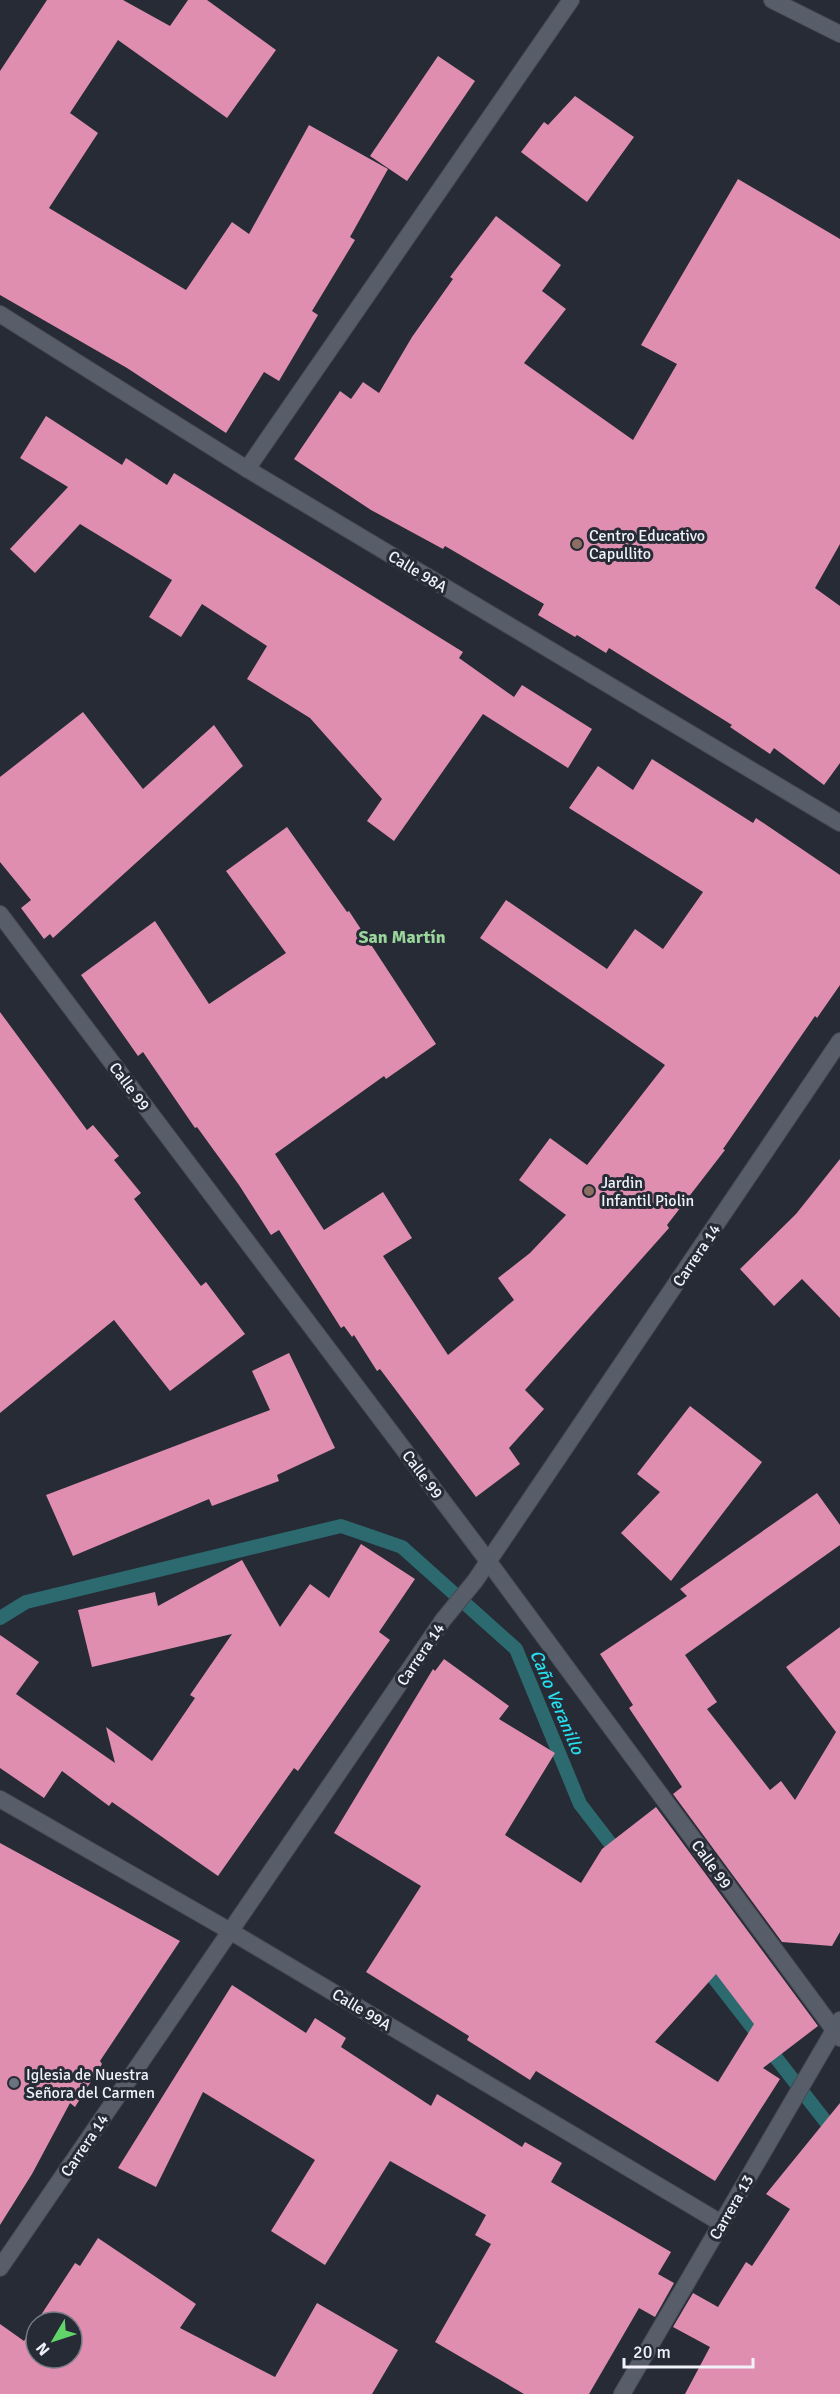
<svg xmlns="http://www.w3.org/2000/svg" width="840" height="2394" viewBox="0 0 840 2394" font-family="Signika,sans-serif">
  <rect width="100%" height="100%" fill="#262b36"/>
  <g fill="none" stroke-linecap="round" stroke-linejoin="round">
    <g stroke="#2c6a70" stroke-width="14">
      <polyline points="0,1618 26,1602 341,1526 402,1547 516,1649 580,1804 620,1856"/>
      <polyline points="703,1964 840,2140"/>
    </g>
  </g>
  <g fill="#df8eb0" fill-rule="evenodd">
    <polygon points="47,0 123,0 170,26 188,0 207,0 276,50 227,118 118,40 70,113 98,133 49,208 186,290 232,222 249,234 309,125 388,169 350,237 355,240 312,311 318,315 279,381 264,372 226,433 127,368 0,295 0,71"/>
    <polygon points="438,56 475,81 407,181 370,156"/>
    <polygon points="575,96 634,137 587,202 521,152 544,122 548,125"/>
    <polygon points="738,179 840,239 840,544 815,588 840,606 840,763 824,785 774,748 770,754 730,727 732,725 609,648 606,653 577,635 575,637 538,615 544,604 445,546 443,549 371,510 294,459 340,391 351,399 363,382 379,393 412,337 453,279 450,277 496,216 561,265 542,291 566,309 524,363 633,440 677,364 641,345"/>
    <polygon points="46,416 122,465 126,458 167,485 174,473 463,652 459,658 514,697 522,685 592,729 568,768 483,714 394,841 367,821 382,799 310,718 247,679 267,646 202,604 181,637 149,617 172,580 80,524 35,573 10,549 68,487 20,458"/>
    <polygon points="83,712 143,789 214,725 243,766 53,938 50,934 44,939 21,908 31,900 0,862 0,777"/>
    <polygon points="652,759 753,823 756,818 840,875 840,985 817,1018 815,1016 723,1149 725,1150 667,1225 669,1228 525,1390 544,1409 509,1448 520,1464 476,1497 380,1369 377,1371 354,1335 352,1337 344,1326 341,1328 279,1230 271,1235 239,1185 197,1127 195,1128 143,1052 138,1056 81,975 155,921 209,1004 286,953 226,871 287,827 347,912 349,911 436,1044 386,1079 384,1076 275,1154 324,1230 383,1192 412,1238 383,1256 448,1355 514,1300 498,1278 530,1253 566,1215 519,1180 550,1138 587,1165 665,1065 480,938 506,900 607,969 635,929 663,949 703,892 569,808 598,766 633,790"/>
    <polygon points="0,1012 87,1130 93,1125 119,1156 114,1160 141,1193 134,1199 201,1286 206,1282 245,1334 170,1391 114,1320 0,1413"/>
    <polygon points="840,1159 840,1318 802,1279 774,1306 740,1269 796,1214"/>
    <polygon points="289,1353 335,1448 277,1475 279,1481 212,1506 209,1499 73,1556 46,1495 270,1410 252,1371"/>
    <polygon points="690,1406 762,1462 671,1581 621,1533 660,1492 637,1474"/>
    <polygon points="817,1493 840,1525 840,1545 685,1655 717,1702 707,1709 770,1790 781,1781 795,1800 836,1732 786,1667 840,1627 840,1932 832,1946 782,1942 673,1794 682,1787 629,1708 633,1705 600,1654 687,1596 680,1589"/>
    <polygon points="361,1544 415,1579 379,1632 390,1640 298,1771 294,1768 218,1876 112,1802 109,1806 62,1771 44,1798 0,1768 0,1635 39,1662 16,1694 115,1763 106,1727 152,1761 195,1698 190,1695 232,1634 92,1667 78,1610 155,1592 158,1606 242,1560 280,1627 310,1584 329,1598"/>
    <path d="M444 1659 509 1706 499 1719 555 1753 505 1835 581 1883 602 1849 656 1807 818 2026 763 2068 780 2079 715 2181 536 2071 530 2080 467 2040 469 2036 366 1972 421 1886 334 1833 433 1669 435 1671ZM716 1974 754 2024 718 2082 655 2042Z"/>
    <polygon points="0,1843 180,1941 100,2061 102,2064 75,2107 70,2103 32,2174 0,2225"/>
    <polygon points="232,1985 306,2033 315,2018 346,2038 341,2047 431,2106 437,2094 522,2147 525,2142 562,2163 551,2182 671,2252 658,2274 674,2283 655,2317 639,2308 589,2394 524,2394 435,2342 491,2244 475,2235 486,2215 390,2161 325,2265 271,2231 315,2160 203,2092 156,2187 118,2168"/>
    <polygon points="840,2103 840,2394 685,2394 710,2347 673,2327 693,2293 718,2307 746,2262 752,2266 790,2209 766,2194"/>
    <path d="M98 2238 196 2304 180 2328 275 2377 317 2303 398 2350 372 2394H0V2324L24 2341 75 2263 80 2266ZM36 2322H72V2358H36Z"/>
  </g>
  <g fill="none" stroke-linecap="round" stroke-linejoin="round">
    <defs>
      <g id="minor">
        <polyline points="772,0 840,34"/>
        <polyline points="0,314 247,469 840,823"/>
        <polyline points="247,469 571,0"/>
        <polyline points="0,914 488,1561 840,2038"/>
        <polyline points="0,1799 230,1931 721,2223"/>
        <polyline points="0,2268 443,1620 475,1581 840,1041"/>
        <polyline points="622,2394 840,2020"/>
      </g>
    </defs>
    <use href="#minor" stroke="#454952" stroke-width="18"/>
    <use href="#minor" stroke="#585d6a" stroke-width="16"/>
  </g>
  <g fill="#8d6e63" stroke="#262b36" stroke-width="2">
    <circle cx="577" cy="544" r="6"/>
    <circle cx="589" cy="1191" r="6"/>
  </g>
  <circle fill="#6b7280" stroke="#262b36" stroke-width="2" cx="14" cy="2083" r="6"/>
  <g text-anchor="middle" stroke-width="6" stroke-linejoin="round" paint-order="stroke">
    <g font-size="16" fill="#eff2f9" stroke="#262b36" text-anchor="start">
      <text x="589" y="541">Centro Educativo<tspan x="589" dy="18">Capullito</tspan></text>
      <text x="601" y="1188">Jardin<tspan x="601" dy="18">Infantil Piolin</tspan></text>
      <text x="26" y="2080">Iglesia de Nuestra<tspan x="26" dy="18">Señora del Carmen</tspan></text>
    </g>
    <g font-size="16" fill="#eff2f9" stroke="#262b36">
      <text transform="translate(418 571) rotate(31)" y="6">Calle 98A</text>
      <text transform="translate(130 1086) rotate(53)" y="6">Calle 99</text>
      <text transform="translate(696 1255) rotate(-56)" y="6">Carrera 14</text>
      <text transform="translate(423 1474) rotate(53)" y="6">Calle 99</text>
      <text transform="translate(420 1654) rotate(-56)" y="6">Carrera 14</text>
      <text transform="translate(712 1864) rotate(54)" y="6">Calle 99</text>
      <text transform="translate(362 2009) rotate(31)" y="6">Calle 99A</text>
      <text transform="translate(84 2145) rotate(-56)" y="6">Carrera 14</text>
      <text transform="translate(731 2207) rotate(-60)" y="6">Carrera 13</text>
    </g>
    <g font-size="18" font-weight="bold" fill="#9ad59b" stroke="#262b36">
      <text x="402" y="943">San Martín</text>
    </g>
    <g font-size="18" font-style="italic" fill="#26dfef" stroke="#262b36">
      <text transform="translate(557 1702) rotate(67)" y="6">Caño Veranillo</text>
    </g>
  </g>
  <g transform="translate(54 2340) rotate(231)"><circle r="28" fill="#262b36" stroke="#767b84" stroke-width="1.5"/>
  <path d="M0-4.5L10 22L0 15L-10 22Z" fill="#61d46a"/>
  <text y="-9" font-size="16" font-weight="bold" text-anchor="middle" fill="#eff2f9">N</text>
  </g>
  <path d="M624 2358v9h129v-9" fill="none" stroke="#eff2f9" stroke-width="3"/>
  <text x="633" y="2358" font-size="18" fill="#eff2f9" stroke="#262b36" stroke-width="4.5" paint-order="stroke">20 m</text>
</svg>
